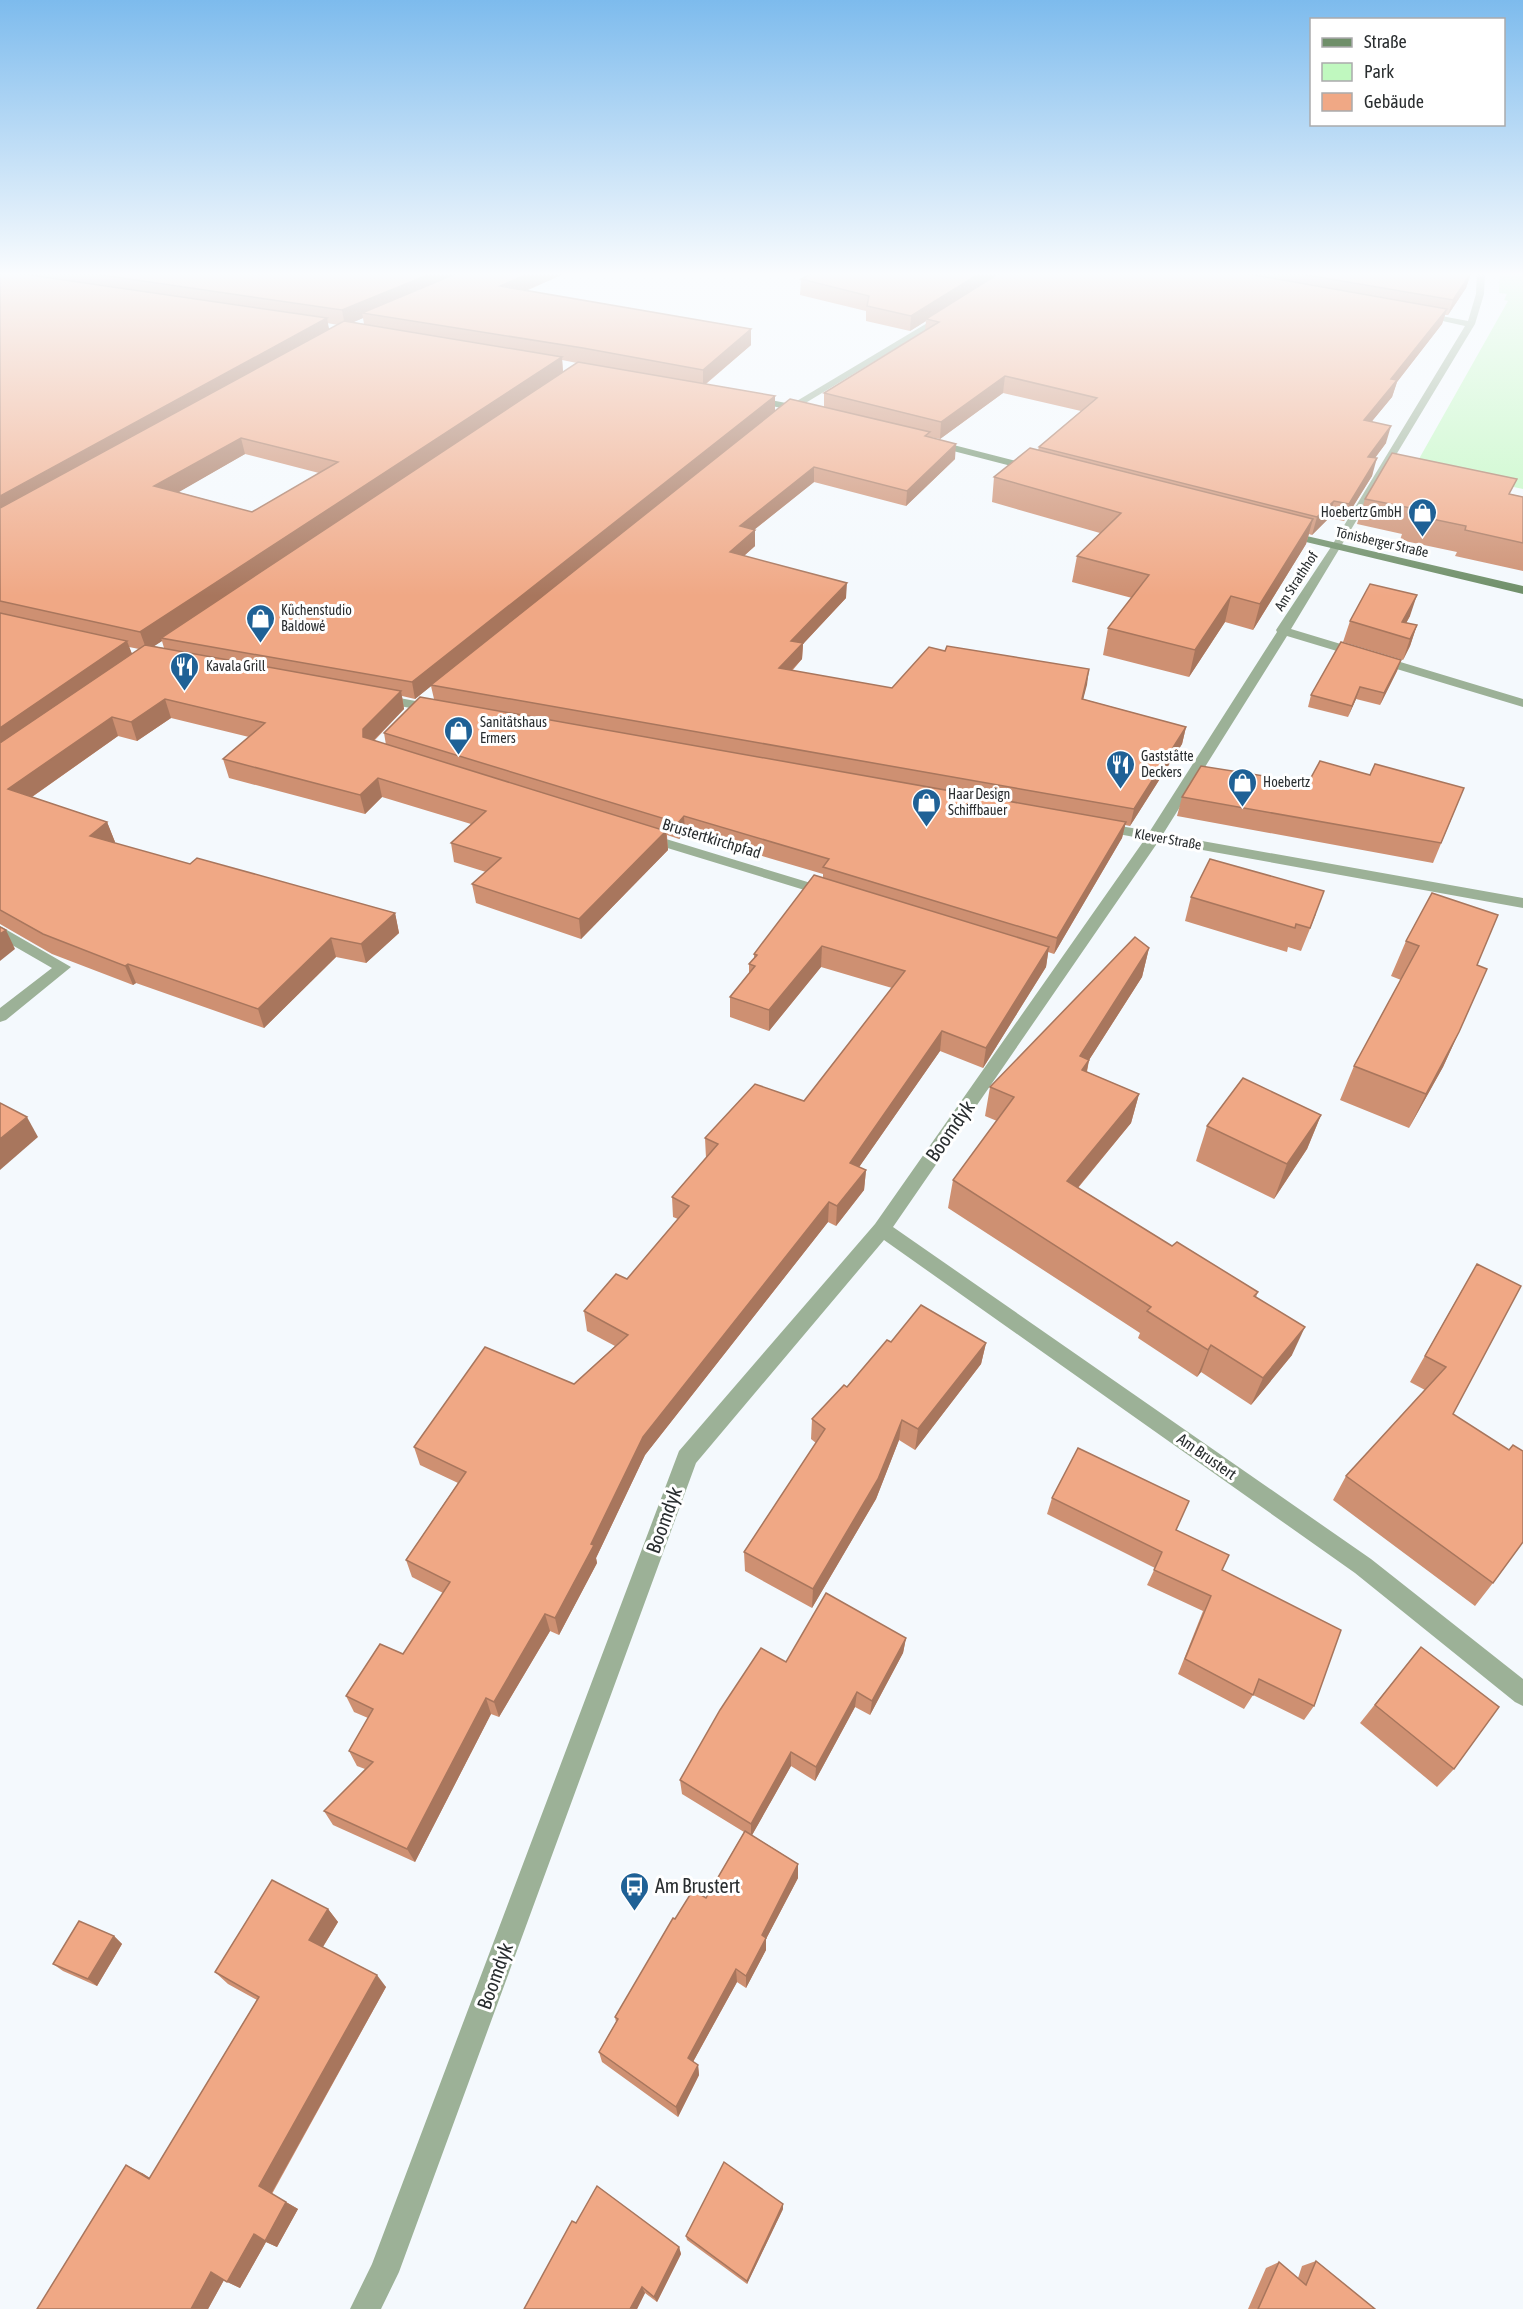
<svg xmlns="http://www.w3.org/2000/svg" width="1523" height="2309" viewBox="0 0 1523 2309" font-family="'Asap Condensed',sans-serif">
  <rect width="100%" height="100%" fill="#f4f9fd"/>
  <polygon fill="#c0f8bf" points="1500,272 1523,272 1523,489 1415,466 1508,301 1504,300 1507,294 1499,293"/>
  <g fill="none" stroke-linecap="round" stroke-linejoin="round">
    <g fill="#9cb197" fill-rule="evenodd">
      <polygon points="1477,272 1485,272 1484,294 1475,324 1291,629 1523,699 1523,707 1287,636 1163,834 1523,898 1523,908 1158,842 893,1227 1371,1559 1523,1679 1523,1706 1515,1702 1355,1573 884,1240 696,1463 399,2272 381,2309 350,2309 372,2264 679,1451 875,1224 1145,839 1102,831 1095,827 1102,823 1150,831 1277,632 1276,630 1331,547 1465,326 1416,315 1420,312 1468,321 1476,294"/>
      <polygon points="944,313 951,315 784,416 775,414"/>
      <polygon points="378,694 437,705 444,709 437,713 373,701 371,698"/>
      <polygon points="643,832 834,890 837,893 829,898 824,896 638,839 636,836 638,833"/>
      <polygon points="0,926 71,967 6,1020 0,1022 0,1008 52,968 0,938"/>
    </g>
    <g fill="#6f8f69" fill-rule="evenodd">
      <polygon points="750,396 806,407 811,410 806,413 747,401 747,397"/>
      <polygon points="934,440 1039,467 1040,469 1035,472 930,445 930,441"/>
      <polygon points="1285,531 1523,586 1523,594 1281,536 1281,532"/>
    </g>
  </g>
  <g fill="#ce9072" fill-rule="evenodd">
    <path d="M0 272H568L526 291 751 329V345L706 384 775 411 824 407V393L925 331 926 321 910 331 866 321V311L800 295 801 279 814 272 1471 273 1466 288 1448 315H1445L1442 324 1397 382 1392 397 1372 421 1386 443 1375 458 1372 476 1344 521 1329 518 1312 535 1309 534 1306 544 1253 630 1225 622 1189 677 1103 655 1108 628 1132 598 1072 582 1077 556 1100 533 992 502 994 477 1038 450 1039 447 1081 411 1003 393 940 439 930 437 955 459 906 506 814 482 754 530 755 546 744 556 846 598 803 644 802 659 792 671 892 688 945 651 1089 669 1083 699 1186 727 1182 744 1130 826 1125 825 1122 838 1054 954 1048 952 1046 967 983 1068 940 1051 859 1167 866 1170 864 1190 836 1226 828 1222 645 1455 596 1558 597 1563 559 1635 550 1631 499 1717 491 1714 415 1862 333 1825 324 1811 365 1769 357 1766 349 1751 368 1718 354 1712 346 1696 403 1654 443 1593 412 1577 406 1560 458 1483 420 1465 414 1447 574 1384 615 1346 587 1331 584 1311 627 1279 678 1219 673 1217 672 1197 706 1158 705 1138 804 1101 892 988 821 967 769 1031 730 1017V997L749 973V964L754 958V954L823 878V874L685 833 679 839 667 835 668 850 581 939 476 903 472 884 486 872 454 862 451 843 471 824 382 797 365 814 229 778 223 759 249 737 171 718 137 741 118 736 32 797 107 822 115 842 113 843 190 864 395 913 399 933 366 963 336 957 264 1028 136 983 133 985 52 954 0 924ZM363 318 364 324 353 322ZM327 323 338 325 329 329ZM562 360 577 363 563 372ZM245 454 319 473 252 512 178 492ZM162 641 164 648 153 646ZM129 647 139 649 132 654ZM431 686 434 699 384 733 386 745 374 741 404 709 402 696 415 699Z"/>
    <polygon points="1511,494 1523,497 1523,571 1455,556 1457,552 1400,540 1402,534 1357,524 1365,499"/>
    <polygon points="1410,616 1406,623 1417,625 1410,646 1403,660 1343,642 1350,621"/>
    <polygon points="1401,660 1397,671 1380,705 1356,699 1348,717 1308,707 1311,695"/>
    <polygon points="1370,775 1464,788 1433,863 1177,816 1182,797"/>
    <polygon points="1191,897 1316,914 1301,951 1288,947 1287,952 1185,921"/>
    <polygon points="1406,941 1477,965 1459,1032 1443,1067 1409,1128 1340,1100 1354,1066 1401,980 1391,976"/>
    <polygon points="1149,948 1142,977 1089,1060 1087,1072 1139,1094 1131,1123 1078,1188 1172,1246 1258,1292 1256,1297 1292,1355 1251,1405 1201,1372 1197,1377 1138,1338 1140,1333 948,1208 953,1180 997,1121 985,1116 990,1087"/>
    <polygon points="1321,1115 1307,1149 1274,1199 1196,1161 1207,1126"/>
    <polygon points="1462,1290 1453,1414 1493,1583 1475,1606 1333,1500 1346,1476 1425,1390 1410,1382"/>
    <polygon points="891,1342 986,1343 981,1364 915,1450 899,1440 876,1499 812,1608 745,1571 744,1552 816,1443 811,1439 812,1419 847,1387"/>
    <polygon points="1052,1498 1177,1530 1222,1570 1314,1706 1304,1720 1253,1695 1244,1709 1178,1674 1203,1611 1147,1585 1155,1568 1047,1514"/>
    <polygon points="906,1638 903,1653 870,1715 855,1707 815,1781 791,1766 752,1835 798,1864 798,1878 766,1939 766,1950 746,1988 737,1982 693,2062 698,2065 699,2075 678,2117 602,2062 599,2052 616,2022 615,2017 675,1919 706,1898 744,1832 682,1794 680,1780 786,1662"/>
    <polygon points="1421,1647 1454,1769 1437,1787 1360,1723"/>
    <polygon points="328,1909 338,1922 323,1947 386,1987 272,2194 298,2209 277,2247 266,2242 240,2288 224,2280 208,2309 37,2309 142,2173 150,2178 257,2000 228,1984 215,1972"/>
    <polygon points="114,1936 122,1944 97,1986 63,1971 53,1964"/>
    <polygon points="783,2209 747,2284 687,2240 686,2236"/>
    <polygon points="576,2223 679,2247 681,2254 657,2302 645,2293 637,2309 524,2309"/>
    <polygon points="1316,2261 1375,2309 1248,2309 1266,2268 1279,2262 1298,2278 1302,2266"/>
  </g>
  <g fill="#a8765d">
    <polygon points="435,272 473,272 362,313 363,318 345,326 342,310"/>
    <polygon points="532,272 568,272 502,301 500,286"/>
    <polygon points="982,272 1005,272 926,319 926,321 910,331 911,316"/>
    <polygon points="1471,273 1466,288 1448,315 1453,300"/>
    <polygon points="1447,309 1442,324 1397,382 1392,397 1359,437 1364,420 1391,379"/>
    <polygon points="327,318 330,334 0,516 0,496"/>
    <polygon points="751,329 751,345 703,386 703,370"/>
    <polygon points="562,357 563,373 161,638 162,641 147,651 140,632"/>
    <polygon points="1005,376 1003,393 940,439 941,422"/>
    <polygon points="775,396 775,411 415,699 412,682"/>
    <polygon points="1391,426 1386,443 1363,474 1368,457"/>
    <polygon points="241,438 245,454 160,503 154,486"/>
    <polygon points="956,444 955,459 906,506 907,491"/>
    <polygon points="1377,458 1372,476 1344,521 1349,504"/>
    <polygon points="814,467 814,482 740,541 740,526"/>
    <polygon points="1334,501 1329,518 1312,535 1317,517"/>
    <polygon points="1313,519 1306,544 1253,630 1260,604"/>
    <polygon points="755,530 755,546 730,568 730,552"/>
    <polygon points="847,583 846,598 803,644 802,659 778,684 779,668 791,641"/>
    <polygon points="1417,595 1410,616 1399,636 1402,622"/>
    <polygon points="1231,596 1225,622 1189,677 1195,650"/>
    <polygon points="1417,625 1410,646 1403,660 1410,639"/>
    <polygon points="127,641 134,659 0,752 0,728"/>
    <polygon points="1401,660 1397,671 1380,705 1384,693"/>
    <polygon points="1089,669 1087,685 1079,715 1082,699"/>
    <polygon points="1360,687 1356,699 1348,717 1352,706"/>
    <polygon points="401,691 404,709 367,747 363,737 363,729"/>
    <polygon points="165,699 171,718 137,741 131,722"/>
    <polygon points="112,717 118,736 16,808 8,789"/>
    <polygon points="1186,727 1182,744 1130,826 1134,809"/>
    <polygon points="378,778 382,797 365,814 360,795"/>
    <polygon points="684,816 685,833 679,839 678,823"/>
    <polygon points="107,822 115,842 97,855 90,836"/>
    <polygon points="1126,822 1122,838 1054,954 1057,938"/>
    <polygon points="666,831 668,850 581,939 579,919"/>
    <polygon points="395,913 399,933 366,963 361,944"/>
    <polygon points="6,930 15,949 0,961 0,934"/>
    <polygon points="331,938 336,957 264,1028 258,1009"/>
    <polygon points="822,946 821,967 769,1031 769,1010"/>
    <polygon points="1049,947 1046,967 983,1068 986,1048"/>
    <polygon points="1149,948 1142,977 1089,1060 1083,1089 1080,1056"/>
    <polygon points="128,964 136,983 133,985 125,966"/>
    <polygon points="942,1031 940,1051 848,1183 850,1163"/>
    <polygon points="1459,1032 1443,1067 1409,1128 1426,1094"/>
    <polygon points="1139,1094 1131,1123 1060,1209 1067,1181"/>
    <polygon points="1321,1115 1307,1149 1274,1199 1287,1164"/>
    <polygon points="27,1117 38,1137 0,1170 0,1139"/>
    <polygon points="866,1170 864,1190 836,1226 837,1206"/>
    <polygon points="829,1202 828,1222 645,1455 596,1558 597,1563 559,1635 555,1618 643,1437"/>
    <polygon points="1305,1327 1292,1355 1251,1405 1263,1378"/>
    <polygon points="986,1343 981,1364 915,1450 918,1429"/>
    <polygon points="1211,1345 1201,1372 1197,1377 1208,1350"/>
    <polygon points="902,1420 899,1440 876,1499 812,1608 813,1589"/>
    <polygon points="545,1614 550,1631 499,1717 494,1702"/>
    <polygon points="906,1638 903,1653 870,1715 872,1701"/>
    <polygon points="857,1692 855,1707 815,1781 816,1767"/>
    <polygon points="486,1698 491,1714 415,1862 407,1849"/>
    <polygon points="791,1752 791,1766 751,1837 751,1824"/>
    <polygon points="798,1864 798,1878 766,1939 766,1950 746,1988 746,1976 762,1935"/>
    <polygon points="328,1909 338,1922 319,1953 309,1940"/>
    <polygon points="114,1936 122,1944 97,1986 88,1979"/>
    <polygon points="736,1969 737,1982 689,2069 688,2058"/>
    <polygon points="377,1975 386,1987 271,2194 259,2186"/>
    <polygon points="698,2065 699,2075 678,2117 676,2107"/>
    <polygon points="126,2165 142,2173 164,2187 149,2179"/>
    <polygon points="286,2202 298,2209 277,2247 266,2242 240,2288 227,2282 254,2234"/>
    <polygon points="783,2204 783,2209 747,2284 747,2281"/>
    <polygon points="679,2247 681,2254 657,2302 654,2297"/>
    <polygon points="211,2272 225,2278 208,2309 191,2309"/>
    <polygon points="642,2287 645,2293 637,2309 630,2309"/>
  </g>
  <g fill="#f0a885" stroke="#a8765d" stroke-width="1.5" fill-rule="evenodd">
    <polygon points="0,272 9,272 327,318 0,496"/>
    <polygon points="81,272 435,272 342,310"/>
    <polygon points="460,272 532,272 500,286 751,329 703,370 583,348 362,313"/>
    <polygon points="814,272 982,272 911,316 867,306 869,296 801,279"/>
    <polygon points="1001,272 1237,272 1447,309 1391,379 1397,380 1364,420 1391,426 1368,457 1377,458 1349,504 1334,501 1317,517 1039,447 1097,398 1005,376 941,422 824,393 939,322 926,319"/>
    <polygon points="1289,272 1468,272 1471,273 1453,300"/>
    <path d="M344 321 562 357 140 632 0 601V508ZM241 438 338 462 252 512 154 486Z"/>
    <polygon points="578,362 775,396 412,682 161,638"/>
    <polygon points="790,399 930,432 925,436 956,444 907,491 814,467 740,526 755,530 730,552 847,583 791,641 803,643 779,668 892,688 929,647 945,651 947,646 1089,669 1082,699 1186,727 1134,809 431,685"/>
    <polygon points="1030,448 1313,519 1260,604 1231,596 1195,650 1108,628 1149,575 1077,556 1121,513 994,477"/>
    <polygon points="1392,453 1517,479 1509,494 1523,497 1523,543 1465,530 1466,526 1408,514 1411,508 1365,499"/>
    <polygon points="1370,584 1417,595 1402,622 1417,625 1410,639 1350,621"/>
    <polygon points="0,613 127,641 0,728"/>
    <polygon points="1341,642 1401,660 1384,693 1360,687 1352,706 1311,695"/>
    <polygon points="145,645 401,691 363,729 363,737 666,831 579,919 472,884 501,858 451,843 486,811 378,778 360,795 223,759 265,723 165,699 131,722 112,717 8,789 107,822 90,836 190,864 197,858 395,913 361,944 331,938 258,1009 128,964 125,966 43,934 0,910 0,743"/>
    <polygon points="420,697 1126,822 1057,938 823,867 829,859 684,816 678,823 384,733"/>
    <polygon points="1320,761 1370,775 1375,764 1464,788 1441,843 1182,797 1201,766 1308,783"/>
    <polygon points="1210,859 1324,891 1310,928 1296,924 1295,928 1191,897"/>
    <polygon points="814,875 1049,947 986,1048 942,1031 850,1163 866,1170 837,1206 829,1202 643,1437 591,1544 594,1545 555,1618 545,1614 494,1702 486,1698 407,1849 324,1811 373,1762 349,1751 373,1709 346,1696 380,1644 403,1654 450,1582 406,1560 466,1472 414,1447 485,1347 574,1384 628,1335 584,1311 616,1274 627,1279 689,1206 672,1197 718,1144 705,1138 755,1084 804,1101 905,971 822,946 769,1010 730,997 755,966 749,964 757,955 754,954"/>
    <polygon points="1432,893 1498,915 1477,965 1487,969 1459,1032 1426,1094 1354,1066 1419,946 1406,941"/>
    <polygon points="0,927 6,930 0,934"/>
    <polygon points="1135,937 1149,948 1080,1056 1089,1060 1082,1070 1139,1094 1067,1181 1172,1246 1177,1242 1258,1292 1254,1296 1305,1327 1263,1378 1211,1345 1208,1350 1147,1311 1151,1307 953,1180 1014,1097 990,1087"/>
    <polygon points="1243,1078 1321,1115 1287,1164 1207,1126"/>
    <polygon points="0,1103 27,1117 0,1139"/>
    <polygon points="1477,1264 1521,1286 1453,1414 1509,1450 1513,1445 1523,1451 1523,1542 1493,1583 1346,1476 1446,1367 1425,1356"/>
    <polygon points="921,1305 986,1343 918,1429 902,1420 878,1479 813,1589 744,1552 825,1429 812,1419 844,1385 847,1387 887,1340 891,1342"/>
    <polygon points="1078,1448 1189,1501 1176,1530 1229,1555 1222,1570 1341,1630 1314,1706 1259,1679 1253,1695 1185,1659 1211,1596 1154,1570 1162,1552 1052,1498"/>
    <polygon points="826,1593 906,1638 872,1701 857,1692 816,1767 791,1752 751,1824 680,1780 720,1710 761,1648 786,1662"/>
    <polygon points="1421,1647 1499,1707 1454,1769 1375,1705"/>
    <polygon points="745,1831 798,1864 762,1935 766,1938 746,1976 736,1969 688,2058 698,2065 676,2107 599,2052 618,2019 615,2017 673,1918 675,1919 693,1890 706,1898"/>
    <polygon points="272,1880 328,1909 309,1940 377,1975 259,2186 286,2202 265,2241 254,2234 227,2282 211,2272 191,2309 37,2309 126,2165 149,2179 259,1997 215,1972"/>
    <polygon points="79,1921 114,1936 88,1979 53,1964"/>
    <polygon points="724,2162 783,2204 747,2281 686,2236"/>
    <polygon points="597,2186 679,2247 654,2297 642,2287 630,2309 524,2309 572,2221 576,2223"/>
    <polygon points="1316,2261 1375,2309 1258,2309 1279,2262 1306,2285"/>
  </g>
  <linearGradient id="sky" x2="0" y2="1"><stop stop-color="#7dbbed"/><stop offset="0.46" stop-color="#fafcfe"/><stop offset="1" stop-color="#fafcfe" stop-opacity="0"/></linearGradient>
  <rect width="1523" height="596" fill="url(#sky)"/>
  <defs>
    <symbol id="shop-pin" viewBox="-11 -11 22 30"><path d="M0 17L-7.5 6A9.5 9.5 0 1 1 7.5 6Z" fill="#1f6196" stroke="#fff"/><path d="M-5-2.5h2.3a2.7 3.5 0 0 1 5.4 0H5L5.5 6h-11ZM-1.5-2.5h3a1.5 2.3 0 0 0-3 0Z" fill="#fff"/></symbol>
    <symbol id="restaurant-pin" viewBox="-11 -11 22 30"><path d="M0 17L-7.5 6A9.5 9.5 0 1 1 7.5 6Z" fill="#1f6196" stroke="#fff"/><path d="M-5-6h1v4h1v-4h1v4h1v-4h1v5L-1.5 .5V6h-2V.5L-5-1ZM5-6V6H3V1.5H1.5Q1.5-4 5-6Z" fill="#fff"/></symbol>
    <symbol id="bus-pin" viewBox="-11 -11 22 30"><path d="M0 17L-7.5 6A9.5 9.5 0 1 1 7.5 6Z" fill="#1f6196" stroke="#fff"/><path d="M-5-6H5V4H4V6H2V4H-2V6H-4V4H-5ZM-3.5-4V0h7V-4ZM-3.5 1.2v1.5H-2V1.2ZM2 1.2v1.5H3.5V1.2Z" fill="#fff"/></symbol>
  </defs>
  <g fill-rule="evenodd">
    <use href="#shop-pin" x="1406" y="496" width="33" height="45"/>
    <use href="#shop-pin" x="244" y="602" width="33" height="45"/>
    <use href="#restaurant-pin" x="168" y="650" width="33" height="45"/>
    <use href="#shop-pin" x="442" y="714" width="33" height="45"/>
    <use href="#restaurant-pin" x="1104" y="748" width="33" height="45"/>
    <use href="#shop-pin" x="1226" y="766" width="33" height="45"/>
    <use href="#shop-pin" x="910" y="786" width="33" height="45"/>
    <use href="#bus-pin" x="618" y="1870" width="33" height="45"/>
  </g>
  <g text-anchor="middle" stroke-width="6" stroke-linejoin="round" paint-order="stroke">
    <g font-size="14" fill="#2a2e30" stroke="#fff" text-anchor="start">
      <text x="1402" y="517" text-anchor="end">Hoebertz GmbH</text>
      <text x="281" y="615">Küchenstudio<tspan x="281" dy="16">Baldowé</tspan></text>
      <text x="206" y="671">Kavala Grill</text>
      <text x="480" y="727">Sanitätshaus<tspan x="480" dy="16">Ermers</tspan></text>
      <text x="1141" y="761">Gaststätte<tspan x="1141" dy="16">Deckers</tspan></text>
      <text x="1263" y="787">Hoebertz</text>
      <text x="948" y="799">Haar Design<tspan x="948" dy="16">Schiffbauer</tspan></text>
    </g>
    <g font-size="14" fill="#2a2e30" stroke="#fff">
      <text transform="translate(1382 542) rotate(13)" y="5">Tönisberger Straße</text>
      <text transform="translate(1296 581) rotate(-57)" y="5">Am Strathhof</text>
      <text transform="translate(1168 839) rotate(10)" y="5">Klever Straße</text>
    </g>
    <g font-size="16" fill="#2a2e30" stroke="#fff">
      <text transform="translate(712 838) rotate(17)" y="6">Brustertkirchpfad</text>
      <text transform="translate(1207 1456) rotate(35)" y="6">Am Brustert</text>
    </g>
    <g font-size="20" fill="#2a2e30" stroke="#fff">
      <text transform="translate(950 1131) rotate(-55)" y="7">Boomdyk</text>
      <text transform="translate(664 1520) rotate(-70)" y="7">Boomdyk</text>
      <text transform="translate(495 1976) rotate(-70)" y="7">Boomdyk</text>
    </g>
    <g font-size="20" fill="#2a2e30" stroke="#fff" text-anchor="start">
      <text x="655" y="1893">Am Brustert</text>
    </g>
  </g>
  <rect x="1310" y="18" width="195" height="108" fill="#ffffff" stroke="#aaabac" stroke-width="1.5"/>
  <rect x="1322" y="38" width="30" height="9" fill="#6f8f69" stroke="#aaabac" stroke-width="1.5"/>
  <text x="1364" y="48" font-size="18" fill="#2a2e30">Straße</text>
  <rect x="1322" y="63" width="30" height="18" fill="#c0f8bf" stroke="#aaabac" stroke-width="1.5"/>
  <text x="1364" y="78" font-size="18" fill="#2a2e30">Park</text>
  <rect x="1322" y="93" width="30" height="18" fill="#f0a885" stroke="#aaabac" stroke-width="1.5"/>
  <text x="1364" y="108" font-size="18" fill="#2a2e30">Gebäude</text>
</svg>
